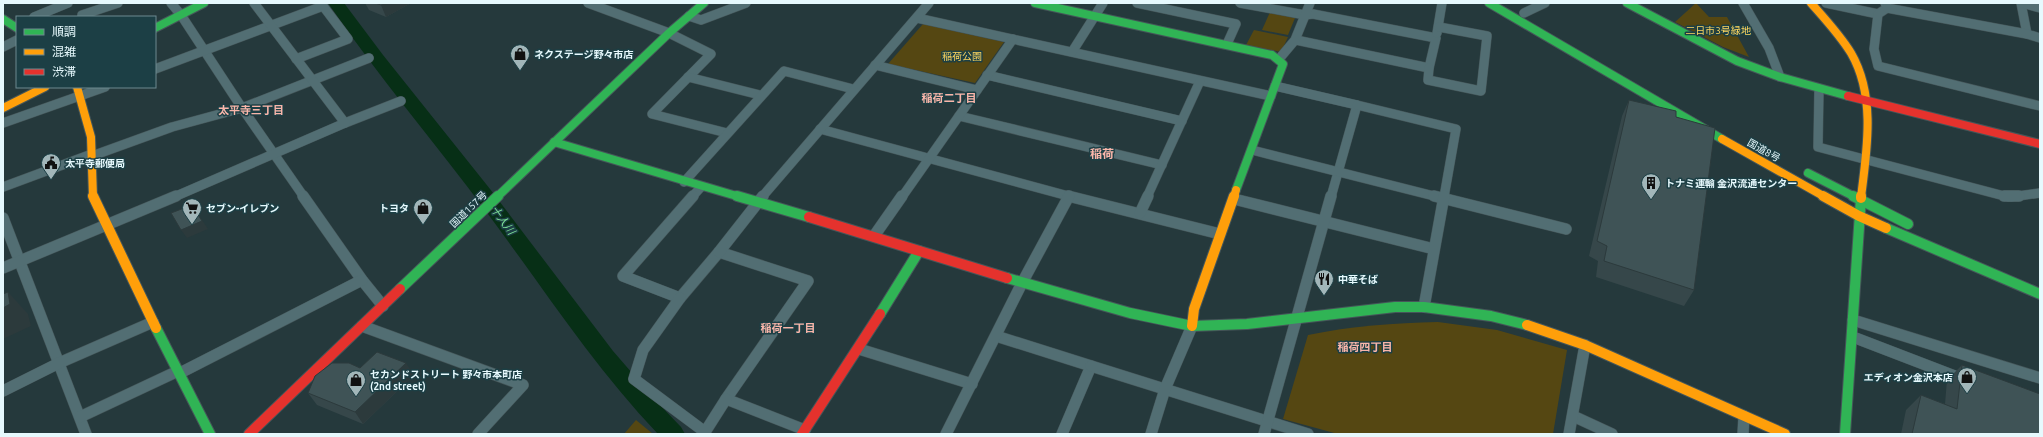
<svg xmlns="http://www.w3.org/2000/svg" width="2043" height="437" viewBox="0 0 2043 437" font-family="Ubuntu,'Noto Sans JP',sans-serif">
  <rect width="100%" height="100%" fill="#25393c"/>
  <g fill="#554712">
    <polygon points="1696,3 1709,17 1727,17 1749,57 1723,47 1675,22"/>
    <polygon points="1270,12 1295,18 1288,35 1262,30"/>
    <polygon points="923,24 1004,42 975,83 888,64"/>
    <polygon points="1254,30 1288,37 1281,52 1246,45"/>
    <path d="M1438 322 1497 330 1567 350 1553 434H1338L1283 419 1308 335C1351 326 1394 323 1438 322Z"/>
    <polygon points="636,420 653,434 624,434"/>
  </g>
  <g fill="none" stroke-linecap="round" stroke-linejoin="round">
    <path fill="#072f16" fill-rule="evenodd" d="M328 3H344L383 55 490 189 613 351 658 403 681 427 685 434H658C594 367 544 289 488 214 436 144 378 76 328 3Z"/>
    <defs>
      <g id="street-far1">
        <polyline points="171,3 181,15 242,108 304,197"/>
        <polyline points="588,3 669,33 711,54 652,114 727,133"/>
        <polyline points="1137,3 1236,24 1227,44"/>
        <polyline points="1240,3 1305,15 1313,14 1436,38 1429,68 1296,40"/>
        <polyline points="1743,3 1769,48 1780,77"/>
        <polyline points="1826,3 1878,14"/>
        <polyline points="1885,3 1887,8 1878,14 1874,49 1878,66 2040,106"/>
        <polyline points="2021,3 2027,34 2040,38"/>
        <polyline points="2022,3 2040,8"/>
        <polyline points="1887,8 2027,34"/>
        <polyline points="1524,13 1545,3"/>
        <polyline points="689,16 701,20 746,3"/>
        <polyline points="34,17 68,3"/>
        <polyline points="82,17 82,15 118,3"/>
        <polyline points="917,18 1271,96"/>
        <polyline points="1437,33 1442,3"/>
        <polyline points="3,47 17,40"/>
        <polyline points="1072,52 1103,3"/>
        <polyline points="1279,59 1295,40 1310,3"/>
        <polyline points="875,65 977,90"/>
        <polyline points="1429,68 1428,80 1481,91 1487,36 1439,27"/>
        <polyline points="155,69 323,6 348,39 296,59"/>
        <polyline points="987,75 1182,121"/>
        <polyline points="688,77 760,95"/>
        <polyline points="1275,86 1357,105 1331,197"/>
        <polyline points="1819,89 1818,147 2008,197"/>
        <polyline points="1357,105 1456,129 1444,197"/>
        <polyline points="959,116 1162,165"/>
        <polyline points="3,123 105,87"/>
        <polyline points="345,123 401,101"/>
        <polyline points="820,129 1072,197"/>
        <polyline points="1252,150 1438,197"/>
        <polyline points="92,156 172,127 242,108 369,58"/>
        <polyline points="684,182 784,71 853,89"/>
        <polyline points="3,187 92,154"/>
        <polyline points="174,197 345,123 254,3"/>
        <polyline points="692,197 701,187"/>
        <polyline points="762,197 929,3"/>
        <polyline points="902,197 1013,39"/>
        <polyline points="1147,197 1200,81"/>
        <polyline points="2011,197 2040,193"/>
      </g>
      <g id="street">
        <polyline points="303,196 362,280 383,306"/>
        <polyline points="693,196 623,276 680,298 719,252 808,281 726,399 805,430"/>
        <polyline points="1068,196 1220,234"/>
        <polyline points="1434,196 1566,229"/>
        <polyline points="2004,196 2019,196"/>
        <polyline points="1234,199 1434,249"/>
        <polyline points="1140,213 1148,196"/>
        <polyline points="3,218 86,434"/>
        <polyline points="874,236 902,196"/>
        <polyline points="719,252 763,196"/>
        <polyline points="3,268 176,196"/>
        <polyline points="680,298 643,350 634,379 705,432 726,399"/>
        <polyline points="1424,307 1444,196"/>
        <polyline points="1853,320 2040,378"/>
        <polyline points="362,326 523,385 478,434"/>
        <polyline points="996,336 1091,366 1062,434"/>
        <polyline points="1853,337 1965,380"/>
        <polyline points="859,349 972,384"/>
        <polyline points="1091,366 1308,434"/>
        <polyline points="180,373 362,280"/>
        <polyline points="3,391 59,363 153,322"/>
        <polyline points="1573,416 1612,434"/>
        <polyline points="80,417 178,371"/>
        <polyline points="946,434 1022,283 1069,196"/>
        <polyline points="1151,434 1165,389 1192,326"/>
        <polyline points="1264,434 1331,196"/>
        <polyline points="1569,434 1585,345"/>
        <polyline points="1743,434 1744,416"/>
      </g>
      <g id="fast-far1">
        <polyline points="1035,3 1272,55 1283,64 1236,190"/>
        <polyline points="1489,3 1722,139"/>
        <polyline points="1627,3 1737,61 1780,77 1848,96"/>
        <polyline points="3,19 17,28"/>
        <polyline points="155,28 204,3"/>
        <polyline points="554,142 740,197"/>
        <polyline points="1808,173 1855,197"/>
        <polyline points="497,197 669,33 704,3"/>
      </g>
      <g id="fast">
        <polyline points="737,196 809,217"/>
        <polyline points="1853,196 1908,224"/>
        <polyline points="1886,228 2040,294"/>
        <polyline points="1007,278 1130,313 1192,326 1247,324 1395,307 1424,307 1491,316 1527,325"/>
        <polyline points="400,289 498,196"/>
        <polyline points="880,314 919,251"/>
        <polyline points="156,328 210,434"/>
        <polyline points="1845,434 1861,198"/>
      </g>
      <g id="slow-far1">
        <path d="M1811 3C1825 19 1840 35 1851 53 1876 96 1867 150 1861 197"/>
        <polyline points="77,87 91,137 93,197"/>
        <polyline points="3,108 45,87"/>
        <polyline points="1722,139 1825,197"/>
        <polyline points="1234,197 1236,190"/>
      </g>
      <g id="slow">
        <polyline points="93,196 156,328"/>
        <polyline points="1823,196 1859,216 1886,228"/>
        <polyline points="1861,198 1861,196"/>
        <polyline points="1527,325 1585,345 1785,434"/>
        <polyline points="1192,326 1194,309 1234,196"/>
      </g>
      <polyline id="jam-far1" points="1848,96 2040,144"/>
      <g id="jam">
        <polyline points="809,217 1007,278"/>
        <polyline points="249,434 400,289"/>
        <polyline points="802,434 880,314"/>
      </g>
    </defs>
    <use href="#street-far1" stroke="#455659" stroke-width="10"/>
    <use href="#street" stroke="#455659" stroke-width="12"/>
    <use href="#fast-far1" stroke="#455659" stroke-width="10"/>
    <use href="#fast" stroke="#455659" stroke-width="12"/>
    <use href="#slow-far1" stroke="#455659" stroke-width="10"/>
    <use href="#slow" stroke="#455659" stroke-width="12"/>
    <use href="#jam-far1" stroke="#455659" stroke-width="10"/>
    <use href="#jam" stroke="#455659" stroke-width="12"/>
    <use href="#street-far1" stroke="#526e73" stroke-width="9"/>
    <use href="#street" stroke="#526e73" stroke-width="11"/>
    <use href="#fast-far1" stroke="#30b455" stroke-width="8"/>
    <use href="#fast" stroke="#30b455" stroke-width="10"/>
    <use href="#slow-far1" stroke="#ff9f0a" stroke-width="8"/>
    <use href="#slow" stroke="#ff9f0a" stroke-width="10"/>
    <use href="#jam-far1" stroke="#e5322d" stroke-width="8"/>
    <use href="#jam" stroke="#e5322d" stroke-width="10"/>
  </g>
  <g fill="#36474a">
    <polygon points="365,3 411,3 386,17 369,10"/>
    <polygon points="1629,100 1676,117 1694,290 1684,306 1596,277 1598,261 1589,256 1622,116"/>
    <polygon points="1962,365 2040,434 1901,434 1906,410 1921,395 1945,404 1947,380"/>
    <polygon points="360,368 414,375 363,424 317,405 308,393"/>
  </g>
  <g fill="#2c3a3c">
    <polygon points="385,3 411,3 386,17 381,5"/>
    <polygon points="192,205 208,229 187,238 181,230"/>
    <polygon points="8,292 28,314 31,326 3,339 3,306"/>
    <polygon points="406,363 414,375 363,424 355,412"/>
  </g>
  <g fill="#3f5356" stroke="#2c3a3c">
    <polygon points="375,3 385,3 381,5"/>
    <polygon points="1629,100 1676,111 1676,117 1715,128 1694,290 1604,261 1607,246 1597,241"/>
    <polygon points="192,205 202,221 181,230 171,213"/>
    <polygon points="8,292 10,304 3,308 3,294"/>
    <polygon points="377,352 406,363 355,412 308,393 315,376 332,363 349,363 360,368"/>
    <polygon points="1962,365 2040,394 2040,434 1912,434 1921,395 1957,409"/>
  </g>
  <defs>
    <symbol id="shop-pin" viewBox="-11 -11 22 30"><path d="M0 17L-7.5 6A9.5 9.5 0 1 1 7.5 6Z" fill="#a2b6b9" stroke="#1c3f45"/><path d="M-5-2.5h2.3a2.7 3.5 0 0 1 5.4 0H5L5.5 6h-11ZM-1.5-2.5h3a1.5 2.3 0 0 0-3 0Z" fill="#111"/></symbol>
    <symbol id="civic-pin" viewBox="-11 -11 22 30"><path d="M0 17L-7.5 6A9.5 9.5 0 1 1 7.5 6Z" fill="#a2b6b9" stroke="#1c3f45"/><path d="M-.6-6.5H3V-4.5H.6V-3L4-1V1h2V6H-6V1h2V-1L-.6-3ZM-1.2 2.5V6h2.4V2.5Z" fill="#111"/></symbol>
    <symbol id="building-pin" viewBox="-11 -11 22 30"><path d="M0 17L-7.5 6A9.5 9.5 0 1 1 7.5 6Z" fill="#a2b6b9" stroke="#1c3f45"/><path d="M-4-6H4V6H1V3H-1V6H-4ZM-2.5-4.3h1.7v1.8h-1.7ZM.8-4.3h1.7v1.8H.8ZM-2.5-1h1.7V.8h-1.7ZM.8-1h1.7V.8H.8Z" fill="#111"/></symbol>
    <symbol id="supermarket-pin" viewBox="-11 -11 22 30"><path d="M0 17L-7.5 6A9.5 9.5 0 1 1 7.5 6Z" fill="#a2b6b9" stroke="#1c3f45"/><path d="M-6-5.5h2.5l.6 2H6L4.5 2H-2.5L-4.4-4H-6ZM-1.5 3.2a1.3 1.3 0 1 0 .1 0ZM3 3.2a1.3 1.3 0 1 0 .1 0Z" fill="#111"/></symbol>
    <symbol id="restaurant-pin" viewBox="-11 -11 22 30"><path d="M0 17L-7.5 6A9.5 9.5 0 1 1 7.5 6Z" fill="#a2b6b9" stroke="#1c3f45"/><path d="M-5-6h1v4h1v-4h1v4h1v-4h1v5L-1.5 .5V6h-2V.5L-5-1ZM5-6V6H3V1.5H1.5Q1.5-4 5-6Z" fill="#111"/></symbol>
  </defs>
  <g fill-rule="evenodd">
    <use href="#shop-pin" x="509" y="43" width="22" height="30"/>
    <use href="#civic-pin" x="40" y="152" width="22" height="30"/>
    <use href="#building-pin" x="1640" y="172" width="22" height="30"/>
    <use href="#supermarket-pin" x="181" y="197" width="22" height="30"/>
    <use href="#shop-pin" x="412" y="197" width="22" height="30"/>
    <use href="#restaurant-pin" x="1313" y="268" width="22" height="30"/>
    <use href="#shop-pin" x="1956" y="366" width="22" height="30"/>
    <use href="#shop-pin" x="345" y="369" width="22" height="30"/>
  </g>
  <g text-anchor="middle" stroke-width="3" stroke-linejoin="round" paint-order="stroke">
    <g font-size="10" fill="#fed65f" stroke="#1c3f45">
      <text x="1718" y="34">二日市3号緑地</text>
      <text x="962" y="60">稲荷公園</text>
    </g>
    <g font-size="10" font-weight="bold" fill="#e6f9fd" stroke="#1c3f45" text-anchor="start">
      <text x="534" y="58">ネクステージ野々市店</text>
      <text x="65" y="167">太平寺郵便局</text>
      <text x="1665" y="187">トナミ運輸 金沢流通センター</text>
      <text x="206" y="212">セブン-イレブン</text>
      <text x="409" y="212" text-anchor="end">トヨタ</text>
      <text x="1338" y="283">中華そば</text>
      <text x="370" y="378">セカンドストリート 野々市本町店<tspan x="370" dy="12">(2nd street)</tspan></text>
      <text x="1953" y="381" text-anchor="end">エディオン金沢本店</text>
    </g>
    <g font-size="10" fill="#e6f9fd" stroke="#1c3f45">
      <text transform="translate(1764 150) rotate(29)" y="4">国道8号</text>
      <text transform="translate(468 209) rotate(-44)" y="4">国道157号</text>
    </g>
    <g font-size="11" font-weight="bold" fill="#f9b6aa" stroke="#1c3f45">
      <text x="949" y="102">稲荷二丁目</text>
      <text x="251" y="114">太平寺三丁目</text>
      <text x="788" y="332">稲荷一丁目</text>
      <text x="1365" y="351">稲荷四丁目</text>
    </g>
    <g font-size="11" font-style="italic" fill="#7ee397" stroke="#1c3f45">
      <text transform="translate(503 220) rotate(53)" y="4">十人川</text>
    </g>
    <g font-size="12" font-weight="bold" fill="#f9b6aa" stroke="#1c3f45">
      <text x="1102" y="158">稲荷</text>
    </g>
  </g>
  <rect width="2043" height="437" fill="none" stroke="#e6f9fd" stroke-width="8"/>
  <rect x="16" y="16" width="140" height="72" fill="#1c3f45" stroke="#6d898f"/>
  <rect x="24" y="29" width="20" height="6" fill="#30b455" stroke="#6d898f"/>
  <text x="52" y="36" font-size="12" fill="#e6f9fd">順調</text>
  <rect x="24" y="49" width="20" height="6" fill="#ff9f0a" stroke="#6d898f"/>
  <text x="52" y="56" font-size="12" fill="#e6f9fd">混雑</text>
  <rect x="24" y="69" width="20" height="6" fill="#e5322d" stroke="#6d898f"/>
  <text x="52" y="76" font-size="12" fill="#e6f9fd">渋滞</text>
</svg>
